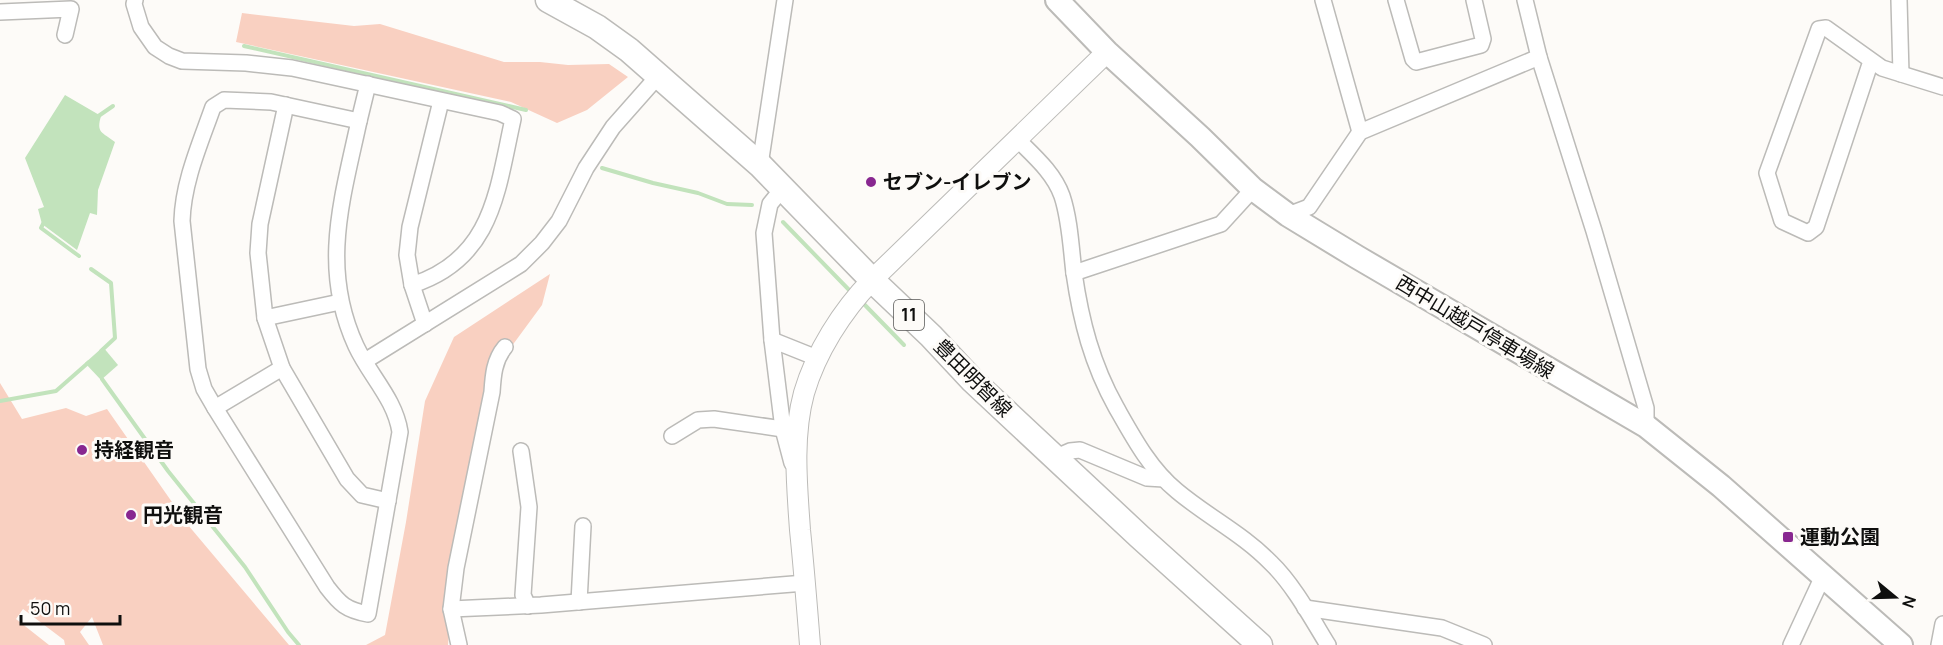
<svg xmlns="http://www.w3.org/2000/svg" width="1943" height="645" viewBox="0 0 1943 645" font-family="Manrope,'Noto Sans JP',sans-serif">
  <rect width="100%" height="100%" fill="#fdfbf8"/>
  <g fill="#f9d0c1">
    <polygon points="242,13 354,26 380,24 504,62 540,62 568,65 609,64 628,77 587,110 557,123 511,102 236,42"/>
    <polygon points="550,274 542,305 492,373 455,552 448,645 366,645 385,635 406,522 425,401 454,337"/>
    <polygon points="0,383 22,419 66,408 86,416 107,409 188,525 289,645 103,645 92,617 80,632 89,645 65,645 64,640 23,609 16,619 49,645 0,645"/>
  </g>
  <g fill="#c2e3bc">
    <path d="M65 95 101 116C96 133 102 132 115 142L98 190 97 215 90 213 77 250 42 224 38 209 44 207 25 158Z"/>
    <polygon points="103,347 118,365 101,380 85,363"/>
  </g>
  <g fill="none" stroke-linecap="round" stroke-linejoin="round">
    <g stroke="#c2e3bc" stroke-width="4">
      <polyline points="244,46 526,110"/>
      <polyline points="97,117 113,106"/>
      <polyline points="602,168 653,183 698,193 727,204 752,205"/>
      <polyline points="44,222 41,228 79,256"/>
      <polyline points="783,222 853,294"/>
      <polyline points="91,269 111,283 115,338 101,351"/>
      <polyline points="861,301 904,345"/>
      <polyline points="102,379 168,471 245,567 288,632 299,645"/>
      <polyline points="0,401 56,391 89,362"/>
    </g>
    <defs>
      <g id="minor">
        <path d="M135 0 134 4 141 27 155 47 169 56 182 61 246 63 292 68 500 113 513 119C497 191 493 259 412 285"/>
        <polyline points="1323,0 1360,132"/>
        <polyline points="1396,0 1413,59 1416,62 1481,45 1483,39 1474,0"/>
        <polyline points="1525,0 1539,57 1594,231 1646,408 1646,426"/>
        <polyline points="1899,0 1901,74"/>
        <polyline points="0,12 71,9 65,35"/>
        <polyline points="1871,61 1816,227 1808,233 1782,221 1767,173 1819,29 1826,28 1882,68 1943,87"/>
        <path d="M224 100 271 102 359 121C342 200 320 268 356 346 370 376 395 399 400 432L368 614C346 610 340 604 327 587L215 408 204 389 198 369 182 221C183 182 200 144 213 107Z"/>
        <polyline points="286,105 260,224 258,253 265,318 282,368 347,479 362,495 388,501"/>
        <polyline points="359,121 368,84"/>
        <path d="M1017 139C1034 156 1054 173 1062 196 1070 220 1071 248 1074 273 1081 321 1092 364 1116 407 1133 437 1150 469 1177 491 1208 517 1243 534 1271 563 1293 584 1312 619 1328 645"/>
        <polyline points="760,165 785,0"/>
        <polyline points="783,188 770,204 764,233 772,340 783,429 792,463"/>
        <polyline points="1288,215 1309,207 1360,132 1539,57"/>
        <polyline points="1074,273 1221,224 1253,189"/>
        <polyline points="265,318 340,302"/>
        <polyline points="425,324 412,285 407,255 410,227 441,101"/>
        <polyline points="772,340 817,358"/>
        <polyline points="365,361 521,264 542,243 559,221 586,168 613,127 659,75"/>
        <polyline points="215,408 282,368"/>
        <polyline points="672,436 698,420 714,419 783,429"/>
        <polyline points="521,451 529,507 523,595 528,606"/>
        <polyline points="1054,458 1070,451 1080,450 1147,478 1164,479"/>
        <polyline points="579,602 583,526"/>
        <polyline points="1305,608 1442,628 1484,645"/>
        <polyline points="451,609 541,605 805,583"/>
        <path d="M459 645 451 609 456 568 492 392C493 376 494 360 505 347"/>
        <polyline points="1791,645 1823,576"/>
        <polyline points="1939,645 1943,624"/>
      </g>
      <path id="tertiary" d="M810 645C807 607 804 569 800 530 797 486 792 437 804 393 816 352 842 311 872 280L1107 52"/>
      <polyline id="secondary" points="1057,0 1107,52 1200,137 1253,189 1288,215 1357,257 1646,426 1721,486 1901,645"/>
      <polyline id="primary" points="548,0 597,27 629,50 760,165 872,280 931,336 973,381 1140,537 1260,645"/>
    </defs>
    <use href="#minor" stroke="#bcbbb8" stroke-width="18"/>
    <use href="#tertiary" stroke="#bcbbb8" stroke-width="22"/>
    <use href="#secondary" stroke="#bcbbb8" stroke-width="26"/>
    <use href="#primary" stroke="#bcbbb8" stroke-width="27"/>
    <use href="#minor" stroke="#fff" stroke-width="15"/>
    <use href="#tertiary" stroke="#fff" stroke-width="20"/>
    <use href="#secondary" stroke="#fff" stroke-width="22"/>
    <use href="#primary" stroke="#fff" stroke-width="24"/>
  </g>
  <g fill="#882790" stroke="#fdfbf8" stroke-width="2">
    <circle cx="871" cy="182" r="6"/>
    <circle cx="82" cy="450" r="6"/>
    <circle cx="131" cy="515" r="6"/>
    <rect x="1782" y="531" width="12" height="12" rx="3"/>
  </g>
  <g text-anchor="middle" stroke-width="6" stroke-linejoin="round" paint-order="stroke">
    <rect fill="#fdfbf8" stroke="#565654" stroke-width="1.5" x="894" y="300" width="30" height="30" rx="4.5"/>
    <g font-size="18" font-weight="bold" fill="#0f0f0e">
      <text x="909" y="321">11</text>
    </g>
    <g font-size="20" font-weight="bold" fill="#0f0f0e" stroke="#fdfbf8" text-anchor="start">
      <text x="883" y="189">セブン-イレブン</text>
      <text x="94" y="457">持経観音</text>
      <text x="143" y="522">円光観音</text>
      <text x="1800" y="544">運動公園</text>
    </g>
    <g font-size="20" fill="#0f0f0e" stroke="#fdfbf8">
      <text transform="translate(1475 327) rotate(31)" y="7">西中山越戸停車場線</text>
      <text transform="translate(973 378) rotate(45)" y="7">豊田明智線</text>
    </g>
  </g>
  <g transform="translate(1895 597) rotate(109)" stroke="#fdfbf8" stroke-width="4.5" paint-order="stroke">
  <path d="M0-4.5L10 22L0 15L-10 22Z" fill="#0f0f0e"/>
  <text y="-9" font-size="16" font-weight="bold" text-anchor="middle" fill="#0f0f0e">N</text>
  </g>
  <path d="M21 615v9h99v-9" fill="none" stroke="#0f0f0e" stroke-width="3"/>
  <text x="30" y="615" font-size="18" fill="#0f0f0e" stroke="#fdfbf8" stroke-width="4.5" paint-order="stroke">50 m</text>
</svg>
